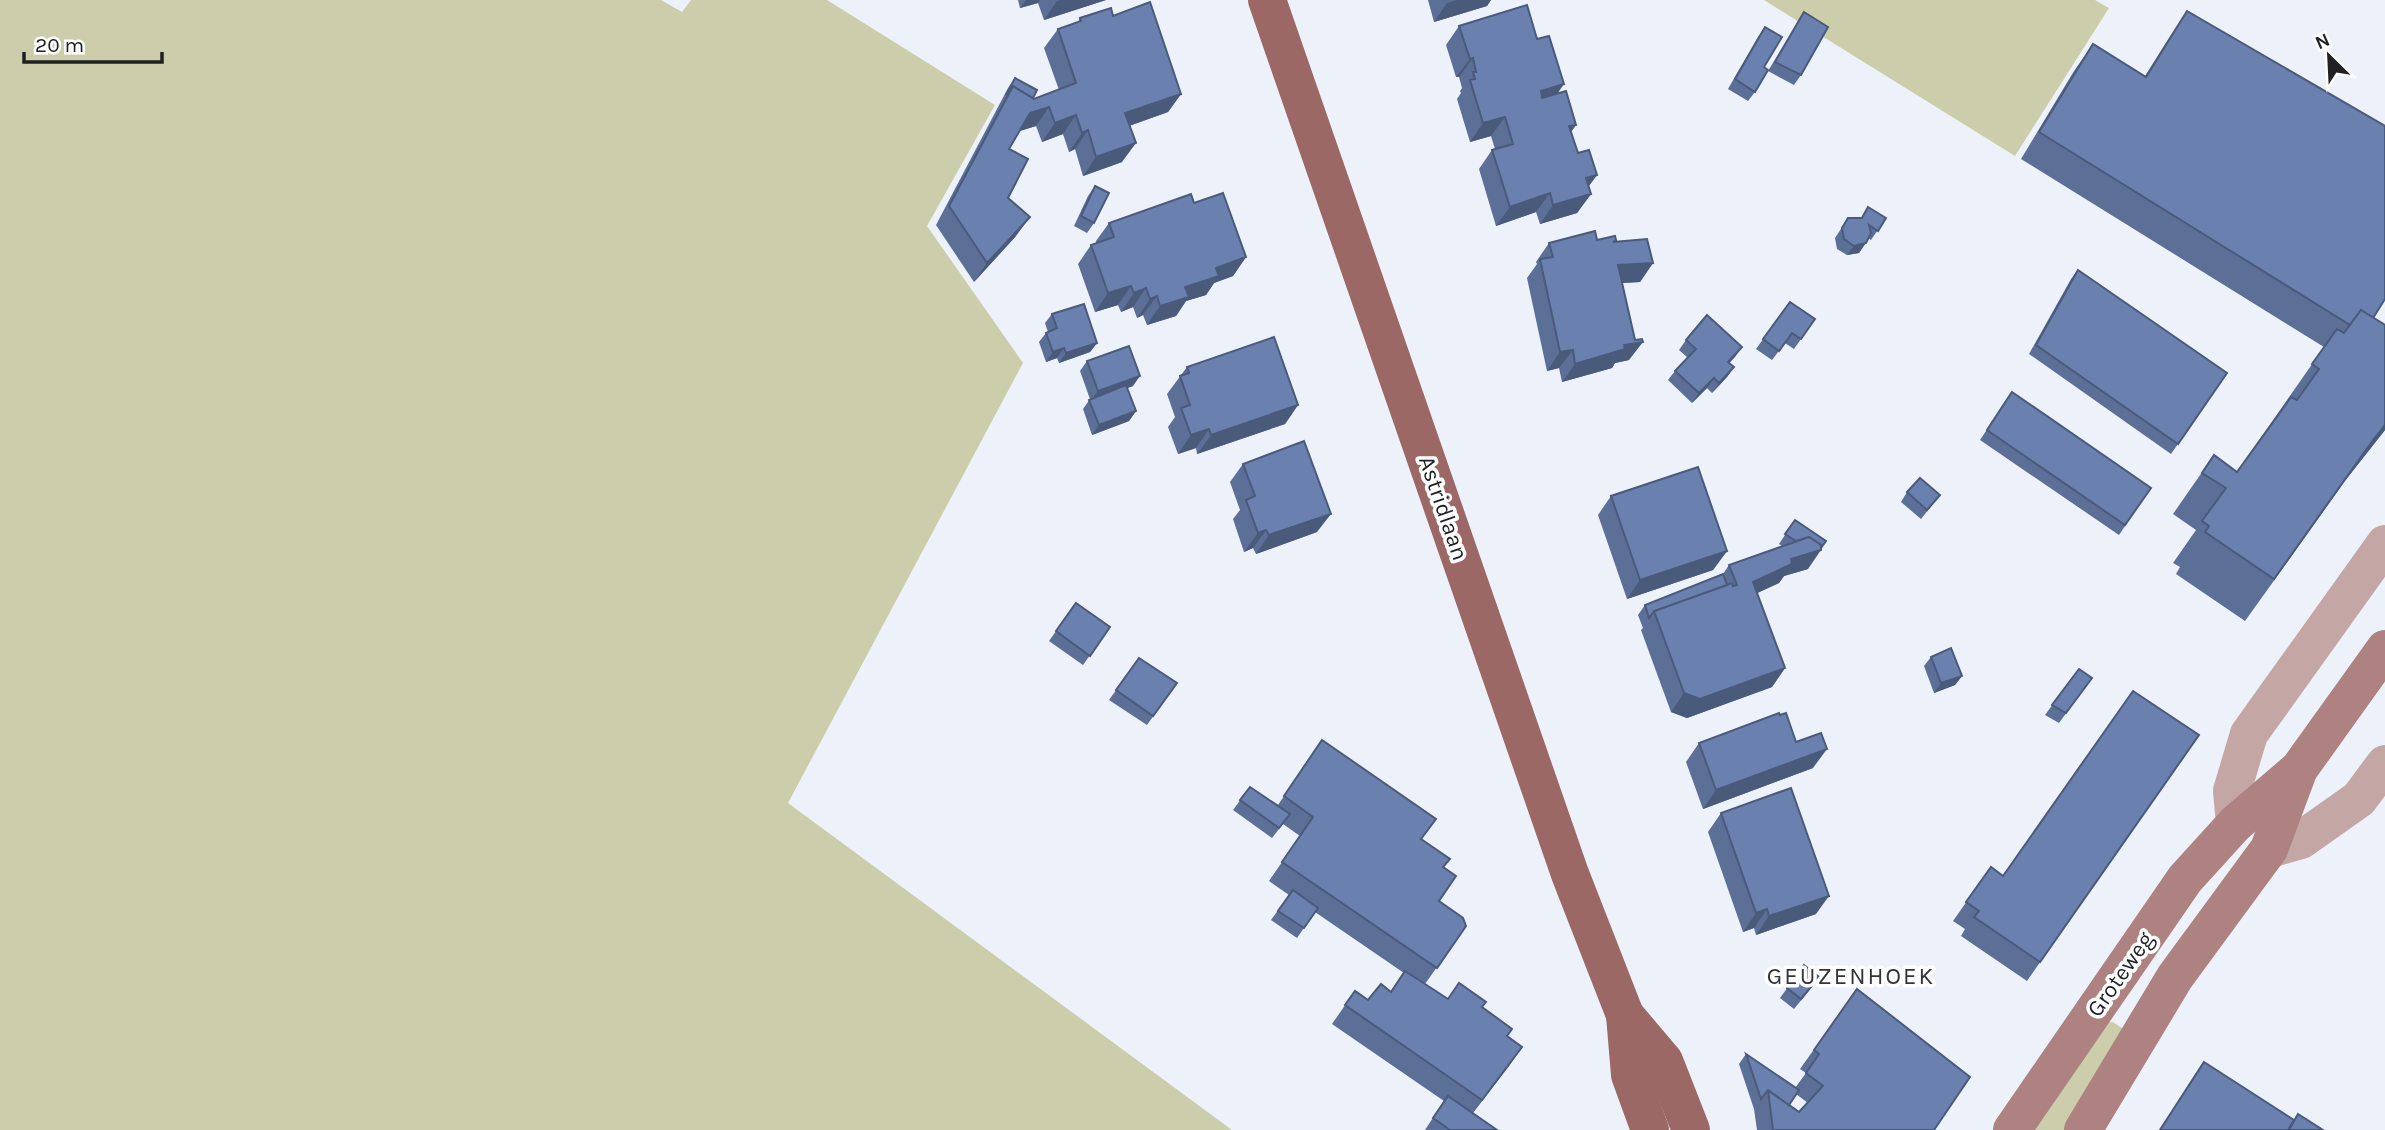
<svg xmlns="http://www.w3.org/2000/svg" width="2385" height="1130" viewBox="0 0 2385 1130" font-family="Karla,sans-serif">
  <rect width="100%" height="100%" fill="#edf1fa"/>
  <g fill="#ccceab">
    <polygon points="0,0 661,0 682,12 691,0 827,0 995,105 927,226 1023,363 788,803 1232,1130 0,1130"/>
    <polygon points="1764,0 2095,0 2109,8 2015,156"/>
    <polygon points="2113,1022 2122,1028 2123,1039 2068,1130 2028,1130 2103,1023"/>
  </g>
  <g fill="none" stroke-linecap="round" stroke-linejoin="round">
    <g stroke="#c4a7a5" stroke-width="38">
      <polyline points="2235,824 2232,791 2249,734 2385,544"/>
      <polyline points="2269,849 2301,840 2359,799 2385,764"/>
    </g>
    <g stroke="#ad8280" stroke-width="38">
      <polyline points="2012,1130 2185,879 2235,824 2299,769 2385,649"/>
      <polyline points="2083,1130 2175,977 2269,849 2297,774"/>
    </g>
    <g stroke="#9b6866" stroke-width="38">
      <polyline points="1267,0 1570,874 1625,1015 1630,1075 1650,1130"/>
      <polyline points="1625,1015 1664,1061 1691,1130"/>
    </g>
  </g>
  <g fill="#5b6f97" fill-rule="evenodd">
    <polygon points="1018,0 1106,0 1044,20 1038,3 1020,8"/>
    <polygon points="1428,0 1491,0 1487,6 1434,22"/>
    <polygon points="2187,11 2373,318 2385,325 2385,430 2344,482 2245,621 2176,574 2180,567 2173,563 2196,530 2173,514 2214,455 2237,472 2324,347 2021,159 2074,71 2093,44 2145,76 2169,38"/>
    <polygon points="1804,12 1801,75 1794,85 1768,71"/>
    <polygon points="1113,16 1181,94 1168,112 1129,126 1122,162 1083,176 1075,149 1069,152 1063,134 1042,142 1036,126 1019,131 1009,149 1008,198 1016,236 974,282 936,225 1008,88 1015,78 1034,99 1059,90 1044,48 1058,29 1078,22 1080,18"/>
    <polygon points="1459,26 1537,39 1558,94 1576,125 1571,132 1578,153 1597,175 1588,187 1591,194 1577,213 1540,224 1536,212 1496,226 1479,169 1492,150 1495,149 1491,136 1470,142 1457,99 1461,93 1460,91 1462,88 1459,77 1456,77 1446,45"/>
    <polygon points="1765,27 1764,67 1755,92 1748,101 1728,89 1758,37"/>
    <polygon points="1095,186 1094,223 1087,233 1074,226 1088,196"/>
    <polygon points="1194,203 1246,257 1233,276 1214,283 1206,295 1186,301 1176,316 1147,325 1143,315 1137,318 1133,307 1121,312 1118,305 1095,312 1078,264 1091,245 1096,243 1096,241 1109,223"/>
    <polygon points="1848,218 1886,218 1871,240 1868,238 1859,253 1847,255 1837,249 1835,238"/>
    <polygon points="1597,240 1616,240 1614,242 1653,263 1640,282 1622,283 1629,360 1615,363 1612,368 1562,382 1559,368 1547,371 1527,278 1537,264 1536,262 1549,243"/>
    <polygon points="2078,270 2227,373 2171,454 2029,354 2071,279"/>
    <polygon points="1790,302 1815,319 1794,349 1785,343 1772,360 1756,349"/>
    <polygon points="1052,314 1097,343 1090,352 1059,363 1057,358 1046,362 1039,342 1046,333 1048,332 1045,323"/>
    <polygon points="1686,340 1742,347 1729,363 1734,367 1727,377 1712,393 1707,388 1692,403 1668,380 1675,371 1688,358 1679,350"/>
    <polygon points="1087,361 1133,386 1127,388 1136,411 1129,421 1092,435 1083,409 1090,399 1080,371"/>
    <polygon points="1187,367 1298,405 1285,424 1197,454 1196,448 1178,454 1168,427 1175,417 1167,394"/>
    <polygon points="2012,392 2151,488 2119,535 1980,440"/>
    <polygon points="1243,464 1317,532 1256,554 1253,548 1244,552 1233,519 1240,510 1230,482"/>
    <polygon points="1907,492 1933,504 1921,519 1901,502"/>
    <polygon points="1611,496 1727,551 1713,570 1627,599 1598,515"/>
    <polygon points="1795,520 1808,569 1784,576 1779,583 1757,593 1785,668 1772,687 1687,718 1671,712 1641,630 1643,628 1638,615 1645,605 1723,574 1729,565 1782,546 1779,544"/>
    <polygon points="1076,603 1110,627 1083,665 1049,641"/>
    <polygon points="1931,657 1962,676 1955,685 1934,693 1924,666"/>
    <polygon points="1139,658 1177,683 1147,725 1109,700"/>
    <polygon points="2079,669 2092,678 2059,723 2045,715"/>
    <polygon points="2199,735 2027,981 1961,936 1965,929 1953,921 1991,867 2003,876"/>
    <polygon points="1322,740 1421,839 1444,868 1439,901 1466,926 1425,984 1448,999 1482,1007 1507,1036 1522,1047 1473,1113 1497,1130 1425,1130 1444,1101 1332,1024 1355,991 1368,1000 1391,992 1404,973 1315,912 1297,938 1271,920 1289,895 1269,881 1300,836 1283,824 1272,838 1233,810 1250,787 1278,805"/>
    <polygon points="1699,743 1813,768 1703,809 1686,762"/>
    <polygon points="1721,813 1816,914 1756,935 1754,928 1743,932 1708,832"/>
    <polygon points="1804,965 1812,987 1794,1009 1780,998"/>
    <path d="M1857 989 1934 1130H1757L1754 1109 1739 1064 1746 1054 1795 1088 1806 1073 1800 1069ZM1796 1094 1808 1103 1799 1112 1789 1105Z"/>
    <polygon points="2204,1062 2294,1120 2298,1114 2323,1130 2159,1130"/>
  </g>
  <g fill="#4a5a7b">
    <polygon points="1026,0 1040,0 1038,3 1020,8"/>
    <polygon points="1061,0 1106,0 1044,20 1057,1"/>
    <polygon points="1457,0 1491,0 1487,6 1434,22 1447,3"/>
    <polygon points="1473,58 1459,77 1456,77 1470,59"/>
    <polygon points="1564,84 1551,103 1528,110 1541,91"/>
    <polygon points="1181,94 1168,112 1112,132 1125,113"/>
    <polygon points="1049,107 1036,126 1017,132 1030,113"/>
    <polygon points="1076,115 1063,134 1042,142 1055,123"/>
    <polygon points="1505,117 1491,136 1470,142 1483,123"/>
    <polygon points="1576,125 1563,143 1569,126"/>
    <polygon points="1088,130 1075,149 1069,152 1082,133"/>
    <polygon points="1136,143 1122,162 1083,176 1096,157"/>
    <polygon points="1597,175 1583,194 1586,178"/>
    <polygon points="1550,193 1536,212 1496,226 1510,207"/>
    <polygon points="1591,194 1577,213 1540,224 1553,205"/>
    <polygon points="1030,217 1016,236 974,282 987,263"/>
    <polygon points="1866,243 1859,253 1847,255 1854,246"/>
    <polygon points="1246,257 1233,276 1214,283 1206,295 1186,301 1176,316 1147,325 1160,306 1185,287 1216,268"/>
    <polygon points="1653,263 1640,282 1605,284 1618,265"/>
    <polygon points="1131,286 1118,305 1095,312 1108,293"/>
    <polygon points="1146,288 1133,307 1121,312 1134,293"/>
    <polygon points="1157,296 1143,315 1137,318 1150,299"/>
    <polygon points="1643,342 1629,360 1615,363 1612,368 1562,382 1575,364 1624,345"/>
    <polygon points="1097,343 1090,352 1059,363 1066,353"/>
    <polygon points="1742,347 1735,357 1721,372 1728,362"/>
    <polygon points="1064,348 1057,358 1046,362 1053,352"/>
    <polygon points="1573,350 1559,368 1547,371 1560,352"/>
    <polygon points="1734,367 1727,377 1712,393 1719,383"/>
    <polygon points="1140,376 1133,386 1091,401 1098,391"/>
    <polygon points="1714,378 1707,388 1692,403 1699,393"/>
    <polygon points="1298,405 1285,424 1197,454 1211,435"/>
    <polygon points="1136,411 1129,421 1092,435 1099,425"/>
    <polygon points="2385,425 2385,430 2344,482 2245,621 2373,440"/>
    <polygon points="1209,429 1196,448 1178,454 1191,435"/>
    <polygon points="1331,514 1317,532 1256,554 1269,535"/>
    <polygon points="1266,530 1253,548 1244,552 1258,533"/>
    <polygon points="1821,550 1808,569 1784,576 1779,583 1740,601 1753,582 1791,559"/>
    <polygon points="1727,551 1713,570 1627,599 1640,580"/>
    <polygon points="1785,668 1772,687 1687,718 1671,712 1684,693"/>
    <polygon points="1962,676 1955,685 1934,693 1941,683"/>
    <polygon points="1827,749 1813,768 1703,809 1716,790"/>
    <polygon points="1829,896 1816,914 1756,935 1769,916"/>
    <polygon points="1767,909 1754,928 1743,932 1756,913"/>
    <polygon points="1522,1047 1509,1066 1469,1118 1482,1100"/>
  </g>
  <g fill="#6a81b0" stroke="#4a5a7b" stroke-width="2">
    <polygon points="1150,2 1181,94 1125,113 1136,143 1096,157 1088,130 1082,133 1076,115 1055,123 1049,107 1030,113 1009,149 1028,159 1008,198 1030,217 987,263 949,206 1013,86 1034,99 1076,83 1058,29 1081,21 1080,18 1111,8 1113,16"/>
    <polygon points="1527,5 1537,39 1549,36 1564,84 1541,91 1542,98 1566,91 1576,125 1569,126 1578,153 1589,150 1597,175 1586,178 1591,194 1553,205 1550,193 1510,207 1492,150 1513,144 1505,117 1483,123 1470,80 1475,79 1473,72 1476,72 1473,58 1470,59 1459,26"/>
    <polygon points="2187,11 2385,126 2385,299 2373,318 2361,310 2350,325 2039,132 2093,44 2146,77"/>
    <polygon points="1804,12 1828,27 1801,75 1775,62"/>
    <polygon points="1765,27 1782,37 1764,67 1768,70 1755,92 1735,79"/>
    <polygon points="1015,78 1037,90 1033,98 1013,86 1006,95"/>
    <polygon points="1095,186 1109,193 1094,223 1081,216"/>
    <polygon points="1223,193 1246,257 1216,268 1219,276 1185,287 1189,297 1160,306 1157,296 1150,299 1146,288 1134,293 1131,286 1108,293 1091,245 1114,237 1109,223 1191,194 1194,203"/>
    <polygon points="1868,207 1886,218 1878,231 1869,225 1871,233 1866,243 1854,246 1844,239 1842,228 1848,218 1862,218"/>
    <polygon points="1595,231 1597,240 1615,236 1616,240 1613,242 1647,239 1653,263 1618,265 1635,340 1642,339 1643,342 1624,345 1625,349 1575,364 1573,350 1560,352 1540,259 1553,257 1549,243"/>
    <polygon points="2078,270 2227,373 2178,444 2036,345"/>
    <polygon points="1790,302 1815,319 1801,339 1792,333 1779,351 1763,339"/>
    <polygon points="1084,304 1097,343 1066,353 1064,348 1053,352 1046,333 1057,328 1052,314"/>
    <polygon points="2361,310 2385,325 2385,425 2373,440 2274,579 2205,532 2209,526 2202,521 2226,488 2202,473 2214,455 2237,472 2291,397 2297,400 2319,369 2312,364 2337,329 2344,333"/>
    <polygon points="1707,315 1742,347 1728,362 1734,367 1719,383 1714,378 1699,393 1675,371 1696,349 1686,340"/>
    <polygon points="1274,337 1298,405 1211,435 1209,429 1191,435 1181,408 1190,405 1180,376 1189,373 1187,367"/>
    <polygon points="1129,346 1140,376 1098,391 1087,361"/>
    <polygon points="1126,385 1136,411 1099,425 1089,400"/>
    <polygon points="2012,392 2151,488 2125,525 1987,430"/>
    <polygon points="1304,441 1331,514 1269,535 1266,530 1258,533 1246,500 1255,496 1243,464"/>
    <polygon points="1698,467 1727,551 1640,580 1611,496"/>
    <polygon points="1920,478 1940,495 1927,510 1907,492"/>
    <polygon points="1795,520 1826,541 1821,548 1821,545 1809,537 1796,541 1785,534"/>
    <polygon points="1809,537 1821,545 1821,550 1791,559 1792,564 1753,582 1785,668 1700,699 1684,693 1654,611 1732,583 1733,586 1737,585 1729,565"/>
    <polygon points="1723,574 1727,585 1654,611 1649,618 1645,605"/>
    <polygon points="1076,603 1110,627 1090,656 1056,631"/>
    <polygon points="1951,648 1962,676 1941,683 1931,657"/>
    <polygon points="1139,658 1177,683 1153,716 1116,690"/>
    <polygon points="2079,669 2092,678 2066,713 2052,705"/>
    <polygon points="2133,691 2199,735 2040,962 1974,917 1979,911 1966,902 1991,867 2003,876"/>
    <polygon points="1779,713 1780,715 1786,713 1796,742 1821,733 1827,749 1716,790 1699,743"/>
    <polygon points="1322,740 1436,819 1421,839 1450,859 1443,867 1456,876 1439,901 1463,918 1466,926 1437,968 1282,862 1313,817 1284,796"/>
    <polygon points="1250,787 1290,814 1279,828 1240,800"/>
    <polygon points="1791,788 1829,896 1769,916 1767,909 1756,913 1721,813"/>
    <polygon points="1293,890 1318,908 1304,928 1278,911"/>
    <polygon points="1804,965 1819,977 1801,999 1787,988"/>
    <polygon points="1405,971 1448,999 1459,983 1486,1002 1482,1007 1512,1029 1507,1036 1522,1047 1482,1100 1345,1005 1355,991 1368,1000 1381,984 1391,992"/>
    <polygon points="1857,989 1970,1077 1934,1130 1773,1130 1768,1090 1799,1112 1823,1086 1806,1073 1819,1054 1814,1050"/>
    <polygon points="1746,1054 1799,1090 1789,1105 1768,1090 1761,1099"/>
    <polygon points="2204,1062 2294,1120 2288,1130 2160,1130"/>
    <polygon points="1448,1096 1497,1130 1450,1130 1433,1118"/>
    <polygon points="2298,1114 2323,1130 2289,1130"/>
  </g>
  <g text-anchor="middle" stroke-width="7" stroke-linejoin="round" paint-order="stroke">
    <g font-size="23" fill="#1f2124" stroke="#fefefe">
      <text transform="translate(1444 508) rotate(71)" y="8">Astridlaan</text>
      <text transform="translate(2120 974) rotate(-55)" y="8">Groteweg</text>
    </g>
    <g font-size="24" letter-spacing="2" fill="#31353b" stroke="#fefefe">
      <text x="1851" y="984">GEUZENHOEK</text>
    </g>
  </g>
  <g transform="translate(2329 56) rotate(336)" stroke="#fefefe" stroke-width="5" paint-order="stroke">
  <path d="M0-5L12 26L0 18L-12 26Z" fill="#1f2124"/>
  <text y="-10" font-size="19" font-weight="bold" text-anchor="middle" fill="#1f2124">N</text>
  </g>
  <path d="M24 52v10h138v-10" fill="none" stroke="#1f2124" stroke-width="3.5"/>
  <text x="35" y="52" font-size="21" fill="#1f2124" stroke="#fefefe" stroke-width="5" paint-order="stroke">20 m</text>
</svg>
